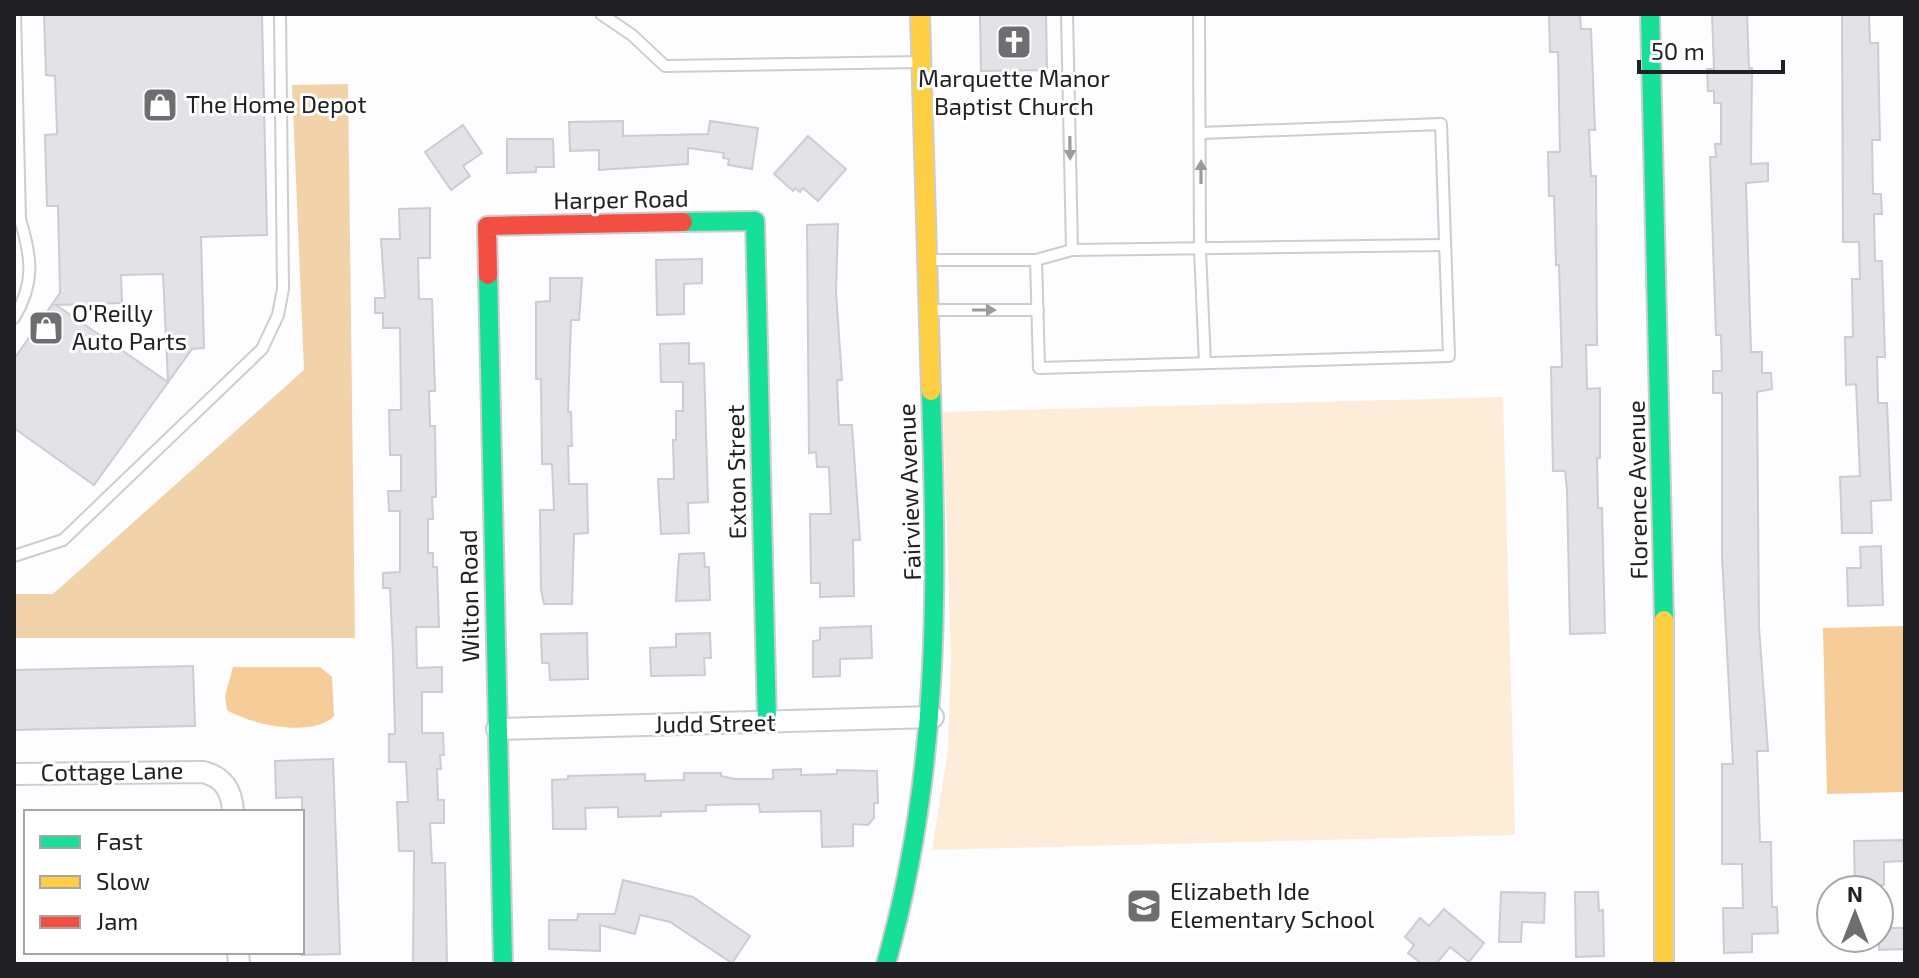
<svg xmlns="http://www.w3.org/2000/svg" width="1919" height="978" viewBox="0 0 1919 978" font-family="'Exo 2',sans-serif">
  <rect width="100%" height="100%" fill="#fdfcfe"/>
  <polygon fill="#fcecd8" points="1503,397 1515,835 932,850 948,750 951,657 943,412"/>
  <polygon fill="#f2d2a9" points="348,84 355,638 14,638 14,594 53,594 304,370 292,85"/>
  <g fill="#f6cd98">
    <polygon points="1904,626 1905,792 1827,794 1823,628"/>
    <path d="M233 667H320L332 677 334 716C312 738 252 725 227 710L225 696Z"/>
  </g>
  <g fill="#e3e2e6" stroke="#cdcccf" stroke-width="2" fill-rule="evenodd">
    <path d="M44 14H262L267 235 201 237 204 348 192 349 94 485 14 428V359L60 293 58 206H47L45 135 57 134 55 76 46 75ZM163 274 168 382 56 305 122 303 121 275Z"/>
    <polygon points="980,14 1046,14 1047,70 981,71"/>
    <polygon points="1549,14 1580,14 1581,29 1591,29 1595,130 1589,130 1591,176 1596,176 1597,345 1586,345 1587,389 1600,388 1600,458 1597,458 1598,508 1602,508 1605,633 1570,634 1567,490 1565,471 1553,471 1551,367 1562,367 1559,265 1556,265 1554,196 1549,196 1548,152 1560,152 1558,52 1550,52"/>
    <polygon points="1712,14 1747,14 1749,68 1752,68 1751,164 1768,163 1768,181 1746,183 1751,352 1762,352 1762,373 1771,373 1772,389 1757,392 1759,627 1768,751 1757,751 1760,842 1771,842 1772,907 1777,907 1778,933 1752,934 1752,952 1724,953 1723,908 1743,908 1742,864 1722,864 1722,764 1733,764 1722,556 1722,393 1713,393 1713,371 1722,371 1721,335 1716,335 1710,157 1716,157 1715,144 1721,144 1721,103 1714,103 1714,91 1708,91 1707,69 1714,69"/>
    <polygon points="1842,14 1869,14 1870,43 1878,43 1880,140 1872,140 1873,194 1881,194 1882,214 1874,214 1875,261 1882,261 1885,357 1877,357 1878,403 1887,403 1891,500 1871,501 1872,533 1842,533 1840,477 1860,476 1856,384 1846,385 1845,337 1853,337 1852,279 1860,279 1859,242 1843,242"/>
    <polygon points="623,121 623,136 708,134 710,121 758,128 752,169 728,165 729,159 723,158 724,153 688,148 688,164 599,170 599,150 570,151 569,122"/>
    <polygon points="463,125 482,153 463,166 470,176 451,190 425,152"/>
    <polygon points="808,136 846,169 818,201 803,188 800,192 795,188 793,191 774,174"/>
    <polygon points="507,139 553,139 554,167 536,167 536,172 507,173"/>
    <polygon points="430,208 430,258 418,258 419,299 432,299 435,391 429,391 430,426 435,426 436,497 432,497 433,519 428,519 428,553 433,553 433,567 437,567 439,627 416,627 417,668 442,667 442,692 422,692 422,733 443,733 444,755 440,755 441,769 437,769 438,800 444,800 444,823 430,823 432,863 445,863 447,964 413,964 414,851 399,851 397,802 408,802 406,762 389,762 389,734 395,734 393,654 390,588 383,588 383,573 400,572 400,511 389,511 388,491 401,491 401,455 390,455 389,410 401,410 400,328 383,328 383,313 375,313 375,298 385,298 381,239 400,239 399,209"/>
    <polygon points="838,224 836,292 842,380 837,380 839,425 852,425 860,540 853,540 854,596 820,597 820,583 811,583 810,514 831,514 829,467 817,467 816,452 809,453 807,225"/>
    <polygon points="702,259 702,283 684,284 684,314 657,315 656,260"/>
    <polygon points="550,278 582,278 579,320 571,320 568,412 571,412 572,446 568,446 569,484 587,484 588,533 574,534 572,604 544,604 541,590 540,510 554,510 552,464 542,464 541,379 536,379 536,302 550,301"/>
    <polygon points="689,343 689,364 704,363 708,502 688,503 689,533 661,534 658,479 674,479 673,440 676,440 676,411 683,411 683,382 661,382 660,344"/>
    <polygon points="1881,546 1883,605 1848,606 1847,568 1861,568 1860,547"/>
    <polygon points="704,553 705,567 709,567 710,600 676,601 679,554"/>
    <polygon points="871,626 872,658 840,659 840,676 813,677 813,641 820,640 820,628"/>
    <polygon points="587,633 588,679 550,680 549,663 542,663 541,634"/>
    <polygon points="710,633 711,658 704,658 705,675 651,676 650,648 676,647 676,634"/>
    <polygon points="193,666 195,726 14,730 14,670"/>
    <polygon points="333,759 340,954 302,955 302,797 276,798 275,761"/>
    <polygon points="801,769 801,775 837,774 837,770 877,771 878,803 874,803 874,818 868,825 853,824 853,846 822,847 821,811 760,812 759,804 706,805 706,811 661,812 661,816 618,817 618,807 585,808 586,829 553,829 552,780 568,779 568,776 645,774 645,781 684,780 684,773 721,773 721,776 735,779 773,779 773,770"/>
    <polygon points="1903,840 1904,861 1884,862 1884,885 1855,886 1854,841"/>
    <polygon points="623,880 693,897 750,936 732,963 670,922 640,915 635,934 600,925 600,951 549,949 549,920 577,920 578,914 615,914"/>
    <polygon points="1501,892 1545,893 1544,923 1522,922 1521,942 1499,942"/>
    <polygon points="1575,892 1598,892 1599,911 1603,910 1604,956 1576,957"/>
    <polygon points="1444,909 1484,943 1469,962 1450,947 1436,964 1422,964 1408,953 1414,945 1405,937 1420,918 1429,926"/>
    <polygon points="1879,928 1905,928 1905,949 1879,950"/>
  </g>
  <g fill="none" stroke-linecap="round" stroke-linejoin="round">
    <defs>
      <g id="lane">
        <polyline points="601,14 632,35 665,66 919,62"/>
        <polyline points="1067,14 1072,250"/>
        <polyline points="1199,14 1200,250 1205,363"/>
        <polyline points="929,260 1036,260 1072,250 1445,245"/>
        <polyline points="1036,260 1039,368 1449,356 1441,124 1201,133"/>
        <polyline points="932,310 1038,310"/>
        <path d="M14 318C35 283 32 258 20 219L15 14"/>
        <polyline points="14,556 63,540 262,349 278,315 283,289 280,14"/>
      </g>
      <g id="street">
        <polyline points="497,729 933,717"/>
        <path d="M14 774 203 772C224 777 232 791 233 812"/>
        <polyline points="238,952 239,964"/>
      </g>
      <g id="fast">
        <polyline points="1650,14 1664,620"/>
        <polyline points="683,222 755,221 767,722"/>
        <polyline points="488,275 503,964"/>
        <path d="M886 964C941 768 937 592 931 391"/>
      </g>
      <g id="slow">
        <polyline points="920,14 931,391"/>
        <polyline points="1664,620 1664,964"/>
      </g>
      <polyline id="jam" points="488,275 487,226 683,222"/>
    </defs>
    <use href="#lane" stroke="#cecccf" stroke-width="14"/>
    <use href="#street" stroke="#cecccf" stroke-width="24"/>
    <use href="#fast" stroke="#cecccf" stroke-width="22"/>
    <use href="#slow" stroke="#cecccf" stroke-width="22"/>
    <use href="#jam" stroke="#cecccf" stroke-width="22"/>
    <use href="#lane" stroke="#fff" stroke-width="10"/>
    <use href="#street" stroke="#fff" stroke-width="20"/>
    <use href="#fast" stroke="#16e098" stroke-width="18"/>
    <use href="#slow" stroke="#ffcf43" stroke-width="18"/>
    <use href="#jam" stroke="#f24e42" stroke-width="18"/>
  </g>
  <defs><path id="oneway-solid" d="M-6-.8H1V-3.2L6.5 0L1 3.2V.8H-6Z" transform="scale(2)"/></defs>
  <g fill="#9b9b9c">
    <use href="#oneway-solid" transform="translate(1070 148) rotate(89)"/>
    <use href="#oneway-solid" transform="translate(1201 172) rotate(-90)"/>
    <use href="#oneway-solid" transform="translate(984 310)"/>
  </g>
  <defs>
    <symbol id="church-square" viewBox="-11 -11 22 22"><rect x="-9" y="-9" width="18" height="18" rx="4" fill="#6e6d70" stroke="#fff"/><path d="M-1.2-6h2.4v3.5h3.3v2.4h-3.3V6h-2.4V-.1h-3.3v-2.4h3.3Z" fill="#fff"/></symbol>
    <symbol id="shop-square" viewBox="-11 -11 22 22"><rect x="-9" y="-9" width="18" height="18" rx="4" fill="#6e6d70" stroke="#fff"/><path d="M-5-2.5h2.3a2.7 3.5 0 0 1 5.4 0H5L5.5 6h-11ZM-1.5-2.5h3a1.5 2.3 0 0 0-3 0Z" fill="#fff"/></symbol>
    <symbol id="school-square" viewBox="-11 -11 22 22"><rect x="-9" y="-9" width="18" height="18" rx="4" fill="#6e6d70" stroke="#fff"/><path d="M0-5L7-2L0 1L-7-2ZM-4 1L0 2.5L4 1V4Q0 6-4 4Z" fill="#fff"/></symbol>
  </defs>
  <g fill-rule="evenodd">
    <use href="#church-square" x="994" y="22" width="40" height="40"/>
    <use href="#shop-square" x="140" y="85" width="40" height="40"/>
    <use href="#shop-square" x="26" y="308" width="40" height="40"/>
    <use href="#school-square" x="1124" y="886" width="40" height="40"/>
  </g>
  <g text-anchor="middle" stroke-width="6" stroke-linejoin="round" paint-order="stroke">
    <g font-size="24" fill="#212024" stroke="#fff" text-anchor="start">
      <text x="1014" y="87" text-anchor="middle">Marquette Manor<tspan x="1014" dy="28">Baptist Church</tspan></text>
      <text x="186" y="113">The Home Depot</text>
      <text x="72" y="322">O'Reilly<tspan x="72" dy="28">Auto Parts</tspan></text>
      <text x="1170" y="900">Elizabeth Ide<tspan x="1170" dy="28">Elementary School</tspan></text>
    </g>
    <g font-size="24" fill="#212024" stroke="#fff">
      <text transform="translate(621 200) rotate(-1)" y="8">Harper Road</text>
      <text transform="translate(737 472) rotate(-91)" y="8">Exton Street</text>
      <text transform="translate(1638 490) rotate(-91)" y="8">Florence Avenue</text>
      <text transform="translate(910 492) rotate(-92)" y="8">Fairview Avenue</text>
      <text transform="translate(470 596) rotate(-91)" y="8">Wilton Road</text>
      <text transform="translate(715 724) rotate(-1)" y="8">Judd Street</text>
      <text transform="translate(112 772) rotate(-1)" y="8">Cottage Lane</text>
    </g>
  </g>
  <rect width="1919" height="978" fill="none" stroke="#212024" stroke-width="32"/>
  <rect x="24" y="810" width="280" height="144" fill="#ffffff" stroke="#a6a6a7" stroke-width="2"/>
  <rect x="40" y="836" width="40" height="12" fill="#16e098" stroke="#a6a6a7" stroke-width="2"/>
  <text x="96" y="850" font-size="24" fill="#212024">Fast</text>
  <rect x="40" y="876" width="40" height="12" fill="#ffcf43" stroke="#a6a6a7" stroke-width="2"/>
  <text x="96" y="890" font-size="24" fill="#212024">Slow</text>
  <rect x="40" y="916" width="40" height="12" fill="#f24e42" stroke="#a6a6a7" stroke-width="2"/>
  <text x="96" y="930" font-size="24" fill="#212024">Jam</text>
  <g transform="translate(1855 914)"><circle r="38" fill="#ffffff" stroke="#a6a6a7" stroke-width="2"/>
  <path d="M0-6L14 30L0 20L-14 30Z" fill="#6e6d70"/>
  <text y="-12" font-size="22" font-weight="bold" text-anchor="middle" fill="#212024">N</text>
  </g>
  <path d="M1639 60v12h144v-12" fill="none" stroke="#212024" stroke-width="4"/>
  <text x="1651" y="60" font-size="24" fill="#212024" stroke="#ffffff" stroke-width="6" paint-order="stroke">50 m</text>
</svg>
